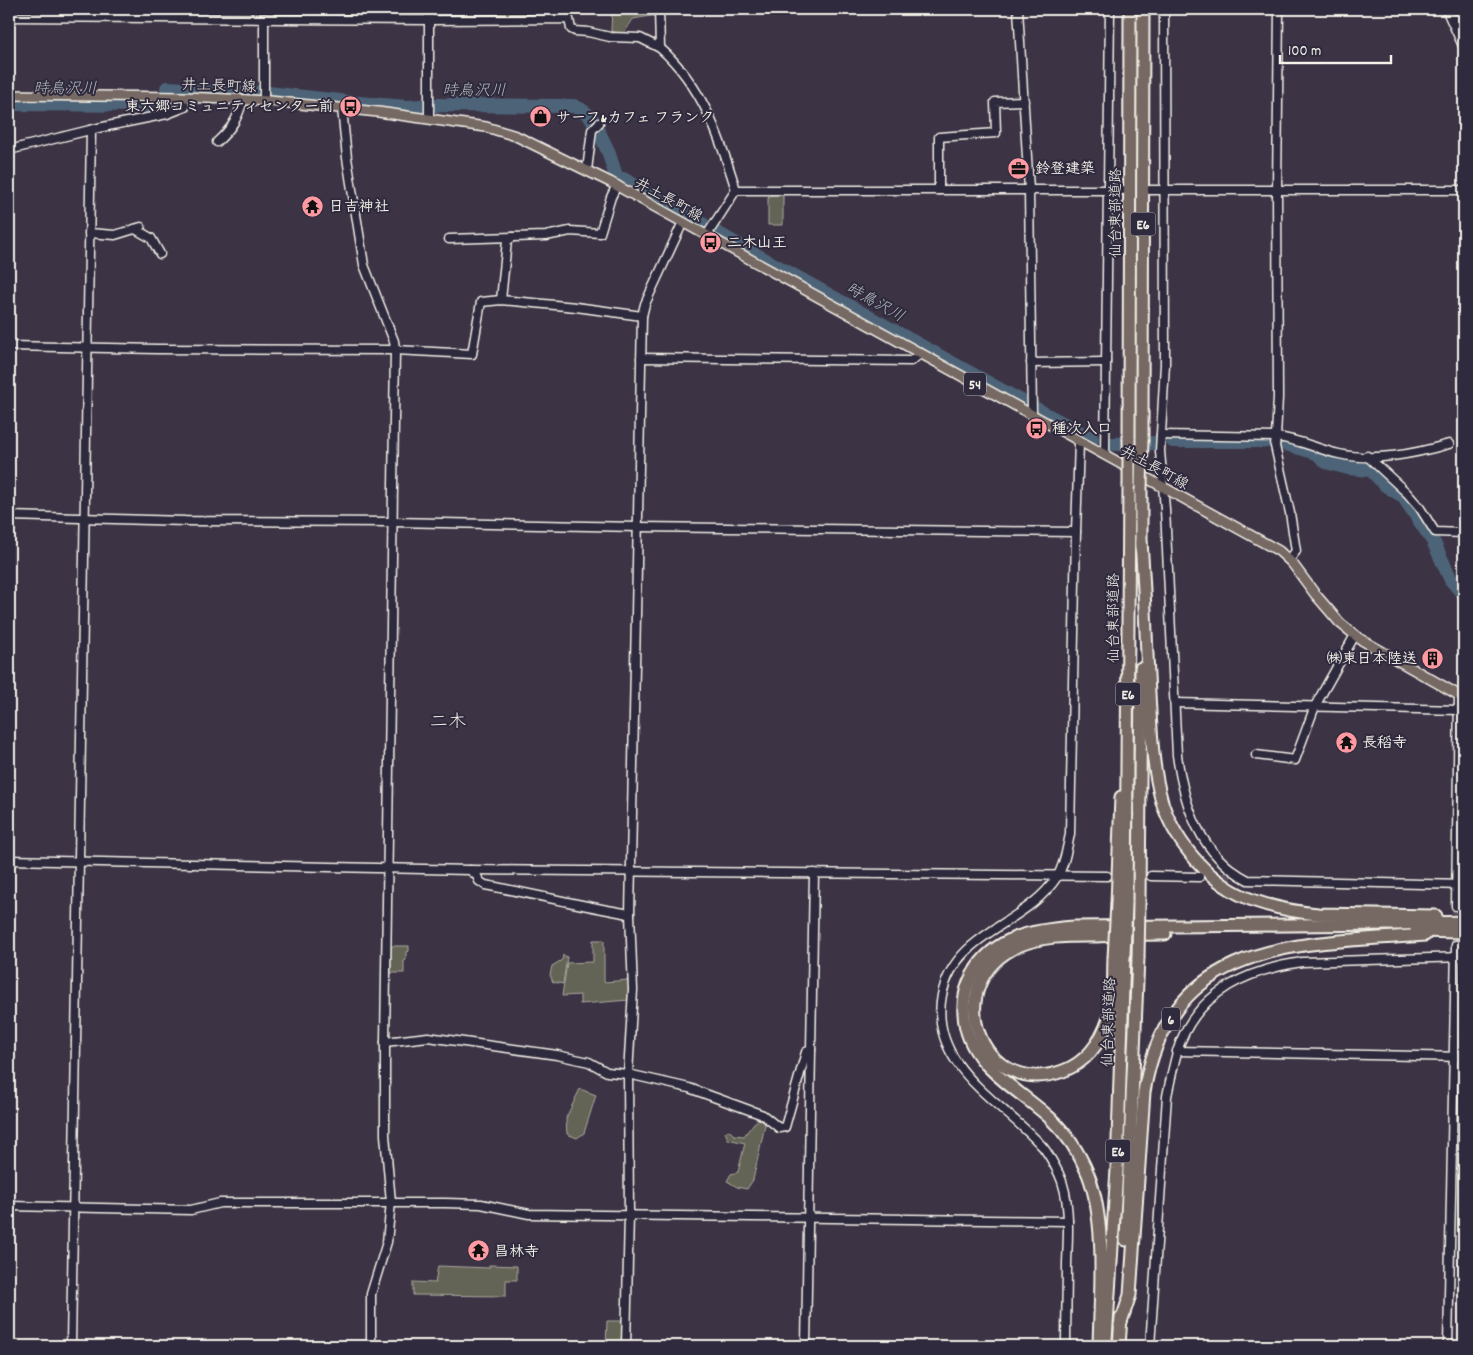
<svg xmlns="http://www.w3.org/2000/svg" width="1473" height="1355" viewBox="0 0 1473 1355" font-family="Dekko,'Klee One',sans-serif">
  <rect width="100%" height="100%" fill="#3c3345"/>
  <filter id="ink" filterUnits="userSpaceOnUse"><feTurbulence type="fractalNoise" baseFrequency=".02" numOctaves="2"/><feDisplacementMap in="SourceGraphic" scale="10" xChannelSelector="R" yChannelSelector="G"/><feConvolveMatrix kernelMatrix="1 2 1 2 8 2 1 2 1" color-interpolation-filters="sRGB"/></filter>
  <g filter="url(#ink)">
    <g fill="#646456" stroke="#acaa9f">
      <rect x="499" y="9" width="68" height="5"/>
      <polygon points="612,9 656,9 657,15 633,19 623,35 611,31"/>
      <polygon points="771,195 783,195 783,225 768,225 768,198"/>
      <polygon points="593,940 604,940 604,982 629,980 629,1000 580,1004 580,995 562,996 567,963 593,962"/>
      <polygon points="391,946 409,946 409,951 406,952 406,960 404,961 404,973 391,973"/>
      <polygon points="563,955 567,957 563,984 553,982 550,975 552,966 562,960"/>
      <polygon points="580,1089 596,1095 584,1133 577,1138 567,1134 566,1118"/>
      <polygon points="759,1119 764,1121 765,1125 753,1180 747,1189 737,1187 727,1181 731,1174 738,1172 745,1143 728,1139 725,1132 729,1130 734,1135 744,1136 754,1123"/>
      <polygon points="489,1265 517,1266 517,1280 506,1280 506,1296 413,1295 413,1282 435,1283 438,1266 489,1268"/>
      <polygon points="607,1321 622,1321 621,1346 606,1346"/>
    </g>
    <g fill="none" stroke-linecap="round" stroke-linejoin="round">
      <g stroke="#909ca5" stroke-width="2.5">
        <polyline points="1451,9 1454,15"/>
        <polyline points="1457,22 1464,39"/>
      </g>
      <g stroke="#4d6478" stroke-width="14">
        <polyline points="167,88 261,93"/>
        <polyline points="268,93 341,101"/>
        <path d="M347 102 407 107 435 105 574 106C584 110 589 115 595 123"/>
        <polyline points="9,104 152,105"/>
        <polyline points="597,128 608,151 616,176"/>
        <polyline points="623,179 645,191"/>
        <polyline points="653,195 704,225"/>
        <polyline points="715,232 1021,401"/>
        <polyline points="1036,409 1092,439"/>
        <polyline points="1173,441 1270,441"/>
        <polyline points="1279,442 1317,453 1326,462 1348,468 1371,470 1385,485 1403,496 1433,541 1451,580 1464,595"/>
        <polyline points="1112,444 1155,443"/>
      </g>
      <g stroke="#58505d" stroke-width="8" stroke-dasharray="8 4" stroke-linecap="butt">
        <polyline points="1199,877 1232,877"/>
        <polyline points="1456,906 1456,945"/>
      </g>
      <defs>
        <g id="minor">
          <polyline points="1018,9 1029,190 1032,416"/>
          <path d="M1164 9 1165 364 1160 451 1165 509 1177 755C1184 806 1200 855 1248 880L1464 885"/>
          <polyline points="1279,9 1277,190 1464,190"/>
          <polyline points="1446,9 1464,48"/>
          <polyline points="9,17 429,20 569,19 571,29 575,31 588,32 610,37 640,38 660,48 659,9"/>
          <polyline points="264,18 264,101"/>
          <polyline points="1451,19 1464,19"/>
          <path d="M660 48C702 85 720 137 736 190"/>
          <polyline points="342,108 347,158 364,265 394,341 395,350 385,1042 385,1135 391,1202 387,1242 371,1294 371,1346"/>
          <polyline points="429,119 429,9"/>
          <path d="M217 142C232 128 237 120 243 100"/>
          <polyline points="9,150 98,128 167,114 185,107 184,97"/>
          <polyline points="587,170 592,130 599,123"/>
          <polyline points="939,190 939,137 996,133 995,102 1024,101"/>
          <polyline points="1150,190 1277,190 1278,397 1276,437 1161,435"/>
          <polyline points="135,229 151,238 160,254"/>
          <polyline points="89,233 115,235 141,227"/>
          <polyline points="707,235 736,190 1122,190"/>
          <polyline points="449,239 513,237"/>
          <polyline points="501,300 507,241 513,237 546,236 570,231 600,233 611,197 617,185"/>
          <polyline points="9,346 157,349 395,350 472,354 481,302 501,300 576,307 642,316"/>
          <polyline points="641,358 911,361 920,354"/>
          <polyline points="1031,363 1106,362"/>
          <polyline points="1105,455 1110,9"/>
          <polyline points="1367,456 1407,493 1420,508 1435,532 1464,533"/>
          <polyline points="9,516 185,521 393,522 637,527 1076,532"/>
          <path d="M1289 560 1296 551 1290 513 1275 446 1276 437C1298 439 1317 449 1339 454 1375 462 1414 454 1449 444"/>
          <polyline points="1175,703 1459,710"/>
          <polyline points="1256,755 1295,760 1315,706 1355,635"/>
          <path d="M9 860 470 870 477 876 479 881 485 885C534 894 581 906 630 914"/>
          <polyline points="470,870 1107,876"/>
          <polyline points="1151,876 1199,877"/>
          <polyline points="1456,906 1459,695"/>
          <polyline points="385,1042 428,1037 557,1055 589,1062 607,1072 628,1074 689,1088 763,1115 779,1128 785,1127 806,1052 811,1050"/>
          <polyline points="1177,1051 1464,1057"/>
          <polyline points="9,1206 191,1210 220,1203 445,1203 481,1204 529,1214 1068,1221"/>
          <polyline points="71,1346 91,130"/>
          <polyline points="626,1346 629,1214 628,1074 633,990 630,914 642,316 645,304 683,222"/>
          <polyline points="806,1346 814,873"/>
          <path d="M1066 1346C1066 1319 1067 1291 1067 1263 1068 1235 1071 1199 1059 1174 1054 1164 1048 1152 1041 1145 1001 1101 928 1066 942 995 955 931 1025 926 1057 877 1065 864 1067 848 1070 834L1076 532 1079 442"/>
          <path d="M1150 1346 1167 1096C1171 1078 1174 1060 1180 1043 1201 990 1249 970 1302 962L1464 957"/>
          <polyline points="1448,1346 1456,945"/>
        </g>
        <polyline id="major" points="9,95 184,97 270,101 378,112 486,127 516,136 610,182 1279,551 1292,563 1315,594 1340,623 1360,639 1464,698"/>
        <g id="highway">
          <polyline points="1129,439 1130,9"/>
          <polyline points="1142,440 1143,9"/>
          <path d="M1141 542C1145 593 1146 643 1149 693 1151 729 1152 767 1162 802 1176 845 1212 886 1255 901 1275 908 1297 912 1318 914L1436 916"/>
          <polyline points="1141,549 1141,490"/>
          <polyline points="1117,903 1121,797"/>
          <polyline points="1126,903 1129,485"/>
          <polyline points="1139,903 1141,668"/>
          <polyline points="1416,931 1459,932"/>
          <path d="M1114 958C1113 978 1115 1000 1109 1018 1101 1042 1087 1062 1063 1071 980 1101 937 983 1018 946 1043 935 1071 936 1097 936 1120 935 1142 934 1165 934"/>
          <polyline points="1126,1240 1138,958"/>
          <path d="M1120 1325 1130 1295 1144 1092C1170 937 1301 944 1425 935"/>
          <polyline points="1106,1340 1117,1169 1124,956"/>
          <path d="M1099 1346C1100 1294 1107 1223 1088 1174 1079 1152 1067 1134 1050 1118 1018 1088 966 1065 964 1014 963 1001 966 986 973 974 994 936 1034 930 1074 927L1398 924 1464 922"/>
          <polyline points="1119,1346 1121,1318"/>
        </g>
      </defs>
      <use href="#minor" stroke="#f4f1e8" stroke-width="11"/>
      <use href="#major" stroke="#f4f1e8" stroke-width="12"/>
      <use href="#highway" stroke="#f4f1e8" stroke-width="15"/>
      <use href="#minor" stroke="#2f2a3d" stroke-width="8"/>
      <use href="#major" stroke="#766964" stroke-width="9"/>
      <use href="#highway" stroke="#766964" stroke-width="11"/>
      <defs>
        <g id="highway-bridge">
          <polyline points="1129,485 1129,439"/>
          <polyline points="1141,490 1142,440"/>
          <polyline points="1124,956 1126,903"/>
          <polyline points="1114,958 1117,903"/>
          <polyline points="1138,958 1139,903"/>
        </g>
      </defs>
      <use href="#highway-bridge" stroke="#f4f1e8" stroke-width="15" stroke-linecap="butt"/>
      <use href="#highway-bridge" stroke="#766964" stroke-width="11"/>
    </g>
  </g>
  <defs>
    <symbol id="bus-disc" viewBox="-11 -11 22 22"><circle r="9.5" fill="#ff9aa2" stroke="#2f2a3d"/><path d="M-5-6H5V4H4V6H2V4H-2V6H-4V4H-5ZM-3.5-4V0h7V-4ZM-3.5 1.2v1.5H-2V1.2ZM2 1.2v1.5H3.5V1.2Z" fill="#111"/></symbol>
    <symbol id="shop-disc" viewBox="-11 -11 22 22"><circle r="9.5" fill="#ff9aa2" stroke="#2f2a3d"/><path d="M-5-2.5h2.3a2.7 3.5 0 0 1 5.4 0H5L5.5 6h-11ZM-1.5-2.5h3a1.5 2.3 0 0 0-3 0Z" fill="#111"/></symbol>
    <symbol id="office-disc" viewBox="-11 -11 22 22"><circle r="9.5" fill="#ff9aa2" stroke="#2f2a3d"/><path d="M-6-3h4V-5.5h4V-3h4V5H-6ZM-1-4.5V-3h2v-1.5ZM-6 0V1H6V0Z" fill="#111"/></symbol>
    <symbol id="temple-disc" viewBox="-11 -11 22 22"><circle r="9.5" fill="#ff9aa2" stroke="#2f2a3d"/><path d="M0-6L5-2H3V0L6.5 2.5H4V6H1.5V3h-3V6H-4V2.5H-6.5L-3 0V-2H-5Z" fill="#111"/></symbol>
    <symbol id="building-disc" viewBox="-11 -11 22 22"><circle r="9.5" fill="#ff9aa2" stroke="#2f2a3d"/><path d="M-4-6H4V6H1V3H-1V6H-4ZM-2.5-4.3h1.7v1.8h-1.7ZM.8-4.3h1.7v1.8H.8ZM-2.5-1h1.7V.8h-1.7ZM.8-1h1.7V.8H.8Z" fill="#111"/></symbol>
  </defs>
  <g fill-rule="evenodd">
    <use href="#bus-disc" x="338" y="94" width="25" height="25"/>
    <use href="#shop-disc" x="528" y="104" width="25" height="25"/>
    <use href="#office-disc" x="1006" y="156" width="25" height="25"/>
    <use href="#temple-disc" x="300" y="194" width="25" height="25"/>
    <use href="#bus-disc" x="698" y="230" width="25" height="25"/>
    <use href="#bus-disc" x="1024" y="416" width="25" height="25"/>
    <use href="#building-disc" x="1420" y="646" width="25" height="25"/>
    <use href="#temple-disc" x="1334" y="730" width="25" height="25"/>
    <use href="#temple-disc" x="466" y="1238" width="25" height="25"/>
  </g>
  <g text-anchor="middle" stroke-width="4" stroke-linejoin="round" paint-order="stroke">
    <g fill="#2f2a3d" stroke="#b9b5b5" stroke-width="1">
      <rect x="1130.5" y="212.5" width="25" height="23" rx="4"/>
      <rect x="964" y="372.5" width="22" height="23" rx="4"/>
      <rect x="1115.5" y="682.5" width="25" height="23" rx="4"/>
      <rect x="1162" y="1007.5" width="18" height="23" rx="4"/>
      <rect x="1105.5" y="1139.5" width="25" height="23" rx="4"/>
    </g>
    <g font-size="14" font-weight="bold" fill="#f4f1e8">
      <text x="1143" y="229">E6</text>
      <text x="975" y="389">54</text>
      <text x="1128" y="699">E6</text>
      <text x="1171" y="1024">6</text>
      <text x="1118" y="1156">E6</text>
    </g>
    <g font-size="15" fill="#f4f1e8" stroke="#2f2a3d">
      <text transform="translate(219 85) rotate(2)" y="5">井土長町線</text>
      <text transform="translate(669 199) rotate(29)" y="5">井土長町線</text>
      <text transform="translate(1115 213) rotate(-90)" y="5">仙台東部道路</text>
      <text transform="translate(1155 467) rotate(29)" y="5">井土長町線</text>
      <text transform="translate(1113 618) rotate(-90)" y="5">仙台東部道路</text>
      <text transform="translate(1108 1022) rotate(-88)" y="5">仙台東部道路</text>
    </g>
    <g font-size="15" font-weight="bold" fill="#f4f1e8" stroke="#2f2a3d" text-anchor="start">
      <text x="334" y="111" text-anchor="end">東六郷コミュニティセンター前</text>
      <text x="556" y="122">サーフ&amp;カフェ フランク</text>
      <text x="1035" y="173">鈴登建築</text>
      <text x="329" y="211">日吉神社</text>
      <text x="727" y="247">二木山王</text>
      <text x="1052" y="433">種次入口</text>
      <text x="1417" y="663" text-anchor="end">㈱東日本陸送</text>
      <text x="1362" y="747">長稻寺</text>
      <text x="494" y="1256">昌林寺</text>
    </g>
    <g font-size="16" font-style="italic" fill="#b1b9bb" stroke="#2f2a3d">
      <text x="65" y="93">時鳥沢川</text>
      <text x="474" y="95">時鳥沢川</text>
      <text transform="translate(876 301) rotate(29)" y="6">時鳥沢川</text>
    </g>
    <g font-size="18" fill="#f4f1e8" stroke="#2f2a3d">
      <text x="448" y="727">二木</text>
    </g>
  </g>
  <rect width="1473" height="1355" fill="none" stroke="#2f2a3d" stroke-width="30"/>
  <rect x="15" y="15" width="1443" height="1325" fill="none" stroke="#f4f1e8" stroke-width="2" filter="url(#ink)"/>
  <path d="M1280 55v8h111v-8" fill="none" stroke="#f4f1e8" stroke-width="2.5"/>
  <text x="1288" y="55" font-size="15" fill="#f4f1e8" stroke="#2f2a3d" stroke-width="4" paint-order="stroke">100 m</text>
</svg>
